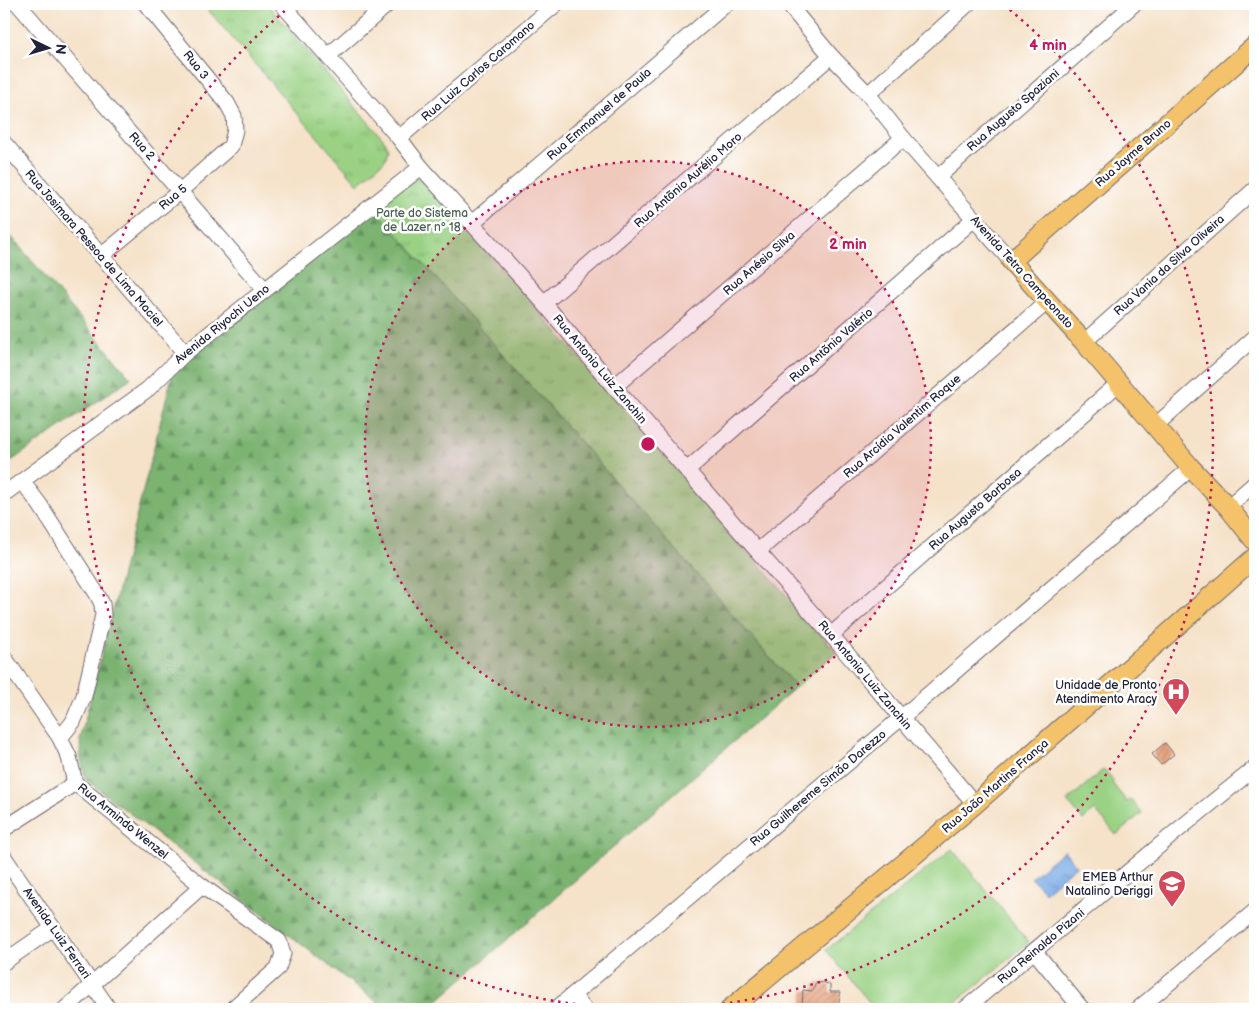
<svg xmlns="http://www.w3.org/2000/svg" width="1259" height="1013" viewBox="0 0 1259 1013" font-family="'Balsamiq Sans',sans-serif">
  <defs>
    <pattern id="grass-tufts" width="24" height="20" patternUnits="userSpaceOnUse" patternTransform="scale(1.25)"><rect width="24" height="20" fill="#9ad183"/><path d="M3 7l-1-3M5 7V3M7 7l1-3M15 17l-1-3M17 17v-4M19 17l1-3" fill="none" stroke="#84b372"/></pattern>
    <pattern id="forest-firs" width="22" height="20" patternUnits="userSpaceOnUse" patternTransform="scale(1.25)"><rect width="22" height="20" fill="#7bb371"/><path d="M5 1l3.5 6h-7zM16 11l3.5 6h-7z" fill="#64915e"/></pattern>
    <pattern id="water-ripples" width="26" height="14" patternUnits="userSpaceOnUse" patternTransform="scale(1.25)"><rect width="26" height="14" fill="#7cabe6"/><path d="M2 4q2-2 4 0t4 0M15 11q2-2 4 0t4 0" fill="none" stroke="#658bbc"/></pattern>
    <pattern id="building-hatch" width="6" height="6" patternUnits="userSpaceOnUse" patternTransform="scale(1.25)"><rect width="6" height="6" fill="#e69b76"/><path d="M-1 1l2-2M0 6l6-6M5 7l2-2" fill="none" stroke="#ba7e62"/></pattern>
  </defs>
  <rect width="100%" height="100%" fill="#fff"/>
  <filter id="ink" filterUnits="userSpaceOnUse"><feTurbulence type="fractalNoise" baseFrequency=".02" numOctaves="2"/><feDisplacementMap in="SourceGraphic" scale="10" xChannelSelector="R" yChannelSelector="G"/><feConvolveMatrix kernelMatrix="1 2 1 2 8 2 1 2 1" color-interpolation-filters="sRGB"/></filter>
  <filter id="wash" filterUnits="userSpaceOnUse"><feTurbulence type="fractalNoise" baseFrequency=".0096" numOctaves="4" result="noise"/><feDisplacementMap in="SourceGraphic" scale="20" xChannelSelector="R" yChannelSelector="G"/><feGaussianBlur stdDeviation="1.12" result="paint"/><feColorMatrix in="noise" values="0 0 0 0 0 0 0 0 0 0 0 0 0 0 0 0 0 1.4 0 .05"/><feComposite in="paint" operator="in"/></filter>
  <g filter="url(#wash)">
    <rect width="100%" height="100%" fill="#f5e2c9"/>
    <g fill="url(#grass-tufts)" stroke="#5e7a5f">
      <polygon points="203,4 267,4 383,139 388,149 385,160 358,184"/>
      <polygon points="408,177 419,179 427,183 836,652 796,687 375,209"/>
    </g>
    <g fill="url(#forest-firs)" stroke="#4e6a56">
      <polygon points="375,209 796,687 428,1009 386,1009 86,780 81,760 80,740 173,372"/>
      <polygon points="4,228 131,378 4,466"/>
    </g>
    <g fill="#9ad183" stroke="#5e7a5f">
      <polygon points="1104,769 1114,781 1112,783 1127,802 1131,799 1142,813 1116,835 1095,810 1083,820 1067,801"/>
      <polygon points="952,849 1029,942 948,1009 875,1009 826,950"/>
    </g>
    <polygon fill="url(#water-ripples)" stroke="#4f6690" points="1064,850 1076,866 1045,892 1031,878"/>
    <g id="blocks">
      <g fill="url(#building-hatch)">
        <polygon points="1165,743 1174,754 1161,765 1152,754"/>
        <polygon points="823,982 830,985 830,992 840,992 838,1009 802,1009 803,990 813,991 815,984"/>
      </g>
    </g>
  </g>
  <g filter="url(#ink)">
    <use href="#blocks" fill-opacity="0" stroke="#6c656d" stroke-width="1"/>
    <g fill="none" stroke-linecap="round" stroke-linejoin="round">
      <defs>
        <g id="minor">
          <polyline points="18,4 264,289"/>
          <polyline points="282,4 399,138 421,167 544,303 614,387 831,635 975,804"/>
          <polyline points="788,4 831,56 868,94 903,138 1011,261"/>
          <polyline points="328,56 388,4"/>
          <polyline points="868,94 968,4"/>
          <polyline points="399,138 556,4"/>
          <polyline points="4,143 185,353"/>
          <polyline points="938,177 1134,4"/>
          <polyline points="472,223 726,4"/>
          <polyline points="101,256 180,191 231,146 235,130 234,116 227,103 146,4"/>
          <polyline points="544,303 831,56"/>
          <polyline points="1084,342 1255,189"/>
          <polyline points="614,387 903,138"/>
          <polyline points="1156,425 1255,337"/>
          <polyline points="687,470 974,219"/>
          <polyline points="22,481 40,505 97,594 102,604 103,615 84,696 73,722 60,738"/>
          <polyline points="4,494 148,389 185,353 421,167"/>
          <polyline points="1228,507 1255,483"/>
          <polyline points="758,551 1047,302"/>
          <polyline points="831,635 1119,383"/>
          <polyline points="4,657 60,738 69,757 75,783 202,886 279,941 283,954 278,968 232,1009"/>
          <polyline points="4,829 75,783"/>
          <polyline points="4,857 109,1009"/>
          <polyline points="1035,952 1082,1009"/>
          <polyline points="4,962 53,928"/>
          <polyline points="573,995 584,1009"/>
          <polyline points="65,1009 202,886"/>
          <polyline points="556,1009 901,718 1191,468"/>
          <polyline points="965,1009 1178,830 1255,768"/>
          <polyline points="1138,1009 1255,911"/>
        </g>
        <g id="major">
          <polyline points="1255,46 1011,261 1084,342 1191,468 1228,507 1255,541"/>
          <polyline points="730,1009 975,804 1255,557"/>
        </g>
      </defs>
      <use href="#minor" stroke="#6c656d" stroke-width="17"/>
      <use href="#major" stroke="#6c656d" stroke-width="21"/>
      <use href="#minor" stroke="#fff" stroke-width="15"/>
      <use href="#major" stroke="#f4c26a" stroke-width="19"/>
    </g>
  </g>
  <circle cx="648" cy="444" r="283" fill="#c2185b" fill-opacity=".12"/>
  <g fill="none" stroke="#c2185b" stroke-width="2.5" stroke-dasharray="2.5 5">
    <circle cx="648" cy="444" r="283"/>
    <path d="M1004 5A565 565 0 1 1 292 5"/>
  </g>
  <defs>
    <symbol id="hospital-pin" viewBox="-11 -11 22 30"><path d="M0 17L-7.5 6A9.5 9.5 0 1 1 7.5 6Z" fill="#d1495b" stroke="#fff"/><path d="M-5-5h3v3.5h4V-5h3V5h-3V1.5h-4V5h-3Z" fill="#fff"/></symbol>
    <symbol id="school-pin" viewBox="-11 -11 22 30"><path d="M0 17L-7.5 6A9.5 9.5 0 1 1 7.5 6Z" fill="#d1495b" stroke="#fff"/><path d="M0-5L7-2L0 1L-7-2ZM-4 1L0 2.5L4 1V4Q0 6-4 4Z" fill="#fff"/></symbol>
  </defs>
  <g fill-rule="evenodd">
    <use href="#hospital-pin" x="1160" y="676" width="32" height="43"/>
    <use href="#school-pin" x="1156" y="868" width="32" height="43"/>
  </g>
  <g text-anchor="middle" stroke-width="5" stroke-linejoin="round" paint-order="stroke">
    <g font-size="12" fill="#22223b" stroke="#fff">
      <text transform="translate(196 65) rotate(51)" y="4">Rua 3</text>
      <text transform="translate(478 71) rotate(-41)" y="4">Rua Luiz Carlos Caromano</text>
      <text transform="translate(1013 110) rotate(-41)" y="4">Rua Augusto Spaziani</text>
      <text transform="translate(599 114) rotate(-41)" y="4">Rua Emmanuel de Paula</text>
      <text transform="translate(142 146) rotate(49)" y="4">Rua 2</text>
      <text transform="translate(1133 153) rotate(-41)" y="4">Rua Jayme Bruno</text>
      <text transform="translate(688 180) rotate(-41)" y="4">Rua Antõnio Aurélio Moro</text>
      <text transform="translate(173 197) rotate(-40)" y="4">Rua 5</text>
      <text transform="translate(94 248) rotate(49)" y="4">Rua Josimara Pessoa de Lima Maciel</text>
      <text transform="translate(759 263) rotate(-41)" y="4">Rua Anésio Silva</text>
      <text transform="translate(1169 265) rotate(-42)" y="4">Rua Vania da Silva Oliveira</text>
      <text transform="translate(1022 272) rotate(48)" y="4">Avenida Tetra Campeonato</text>
      <text transform="translate(222 324) rotate(-39)" y="4">Avenida Riyochi Ueno</text>
      <text transform="translate(831 345) rotate(-41)" y="4">Rua Antõnio Valério</text>
      <text transform="translate(600 369) rotate(50)" y="4">Rua Antonio Luiz Zanchin</text>
      <text transform="translate(902 426) rotate(-41)" y="4">Rua Arcídia Valentim Roque</text>
      <text transform="translate(975 509) rotate(-41)" y="4">Rua Augusto Barbosa</text>
      <text transform="translate(865 675) rotate(50)" y="4">Rua Antonio Luiz Zanchin</text>
      <text transform="translate(995 786) rotate(-41)" y="4">Rua João Martins França</text>
      <text transform="translate(818 788) rotate(-40)" y="4">Rua Guilhereme Simão Darezzo</text>
      <text transform="translate(123 821) rotate(39)" y="4">Rua Armindo Wenzel</text>
      <text transform="translate(57 933) rotate(55)" y="4">Avenida Luiz Ferrari</text>
      <text transform="translate(1041 946) rotate(-40)" y="4">Rua Reinaldo Pizani</text>
    </g>
    <g font-size="12" fill="#4c5f54" stroke="#fff">
      <text x="422" y="217">Parte do Sistema<tspan x="422" dy="14">de Lazer nº 18</tspan></text>
    </g>
    <g font-size="12" fill="#22223b" stroke="#fff" text-anchor="end">
      <text x="1157" y="689">Unidade de Pronto<tspan x="1157" dy="14">Atendimento Aracy</tspan></text>
      <text x="1153" y="881">EMEB Arthur<tspan x="1153" dy="14">Natalino Deriggi</tspan></text>
    </g>
  </g>
  <circle cx="648" cy="444" r="8" fill="#c2185b" stroke="#fff" stroke-width="2.5"/>
  <g font-size="15" text-anchor="middle" font-weight="bold" fill="#c2185b" stroke="#fff" stroke-width="5" stroke-linejoin="round" paint-order="stroke">
    <text x="1048" y="50">4 min</text>
    <text x="848" y="249">2 min</text>
  </g>
  <rect width="1259" height="1013" fill="none" stroke="#fff" stroke-width="20"/>
  <g transform="translate(48 48) rotate(95)" stroke="#ffffff" stroke-width="4" paint-order="stroke">
  <path d="M0-4L9 19L0 12L-9 19Z" fill="#22223b"/>
  <text y="-8" font-size="14" font-weight="bold" text-anchor="middle" fill="#22223b">N</text>
  </g>
</svg>
